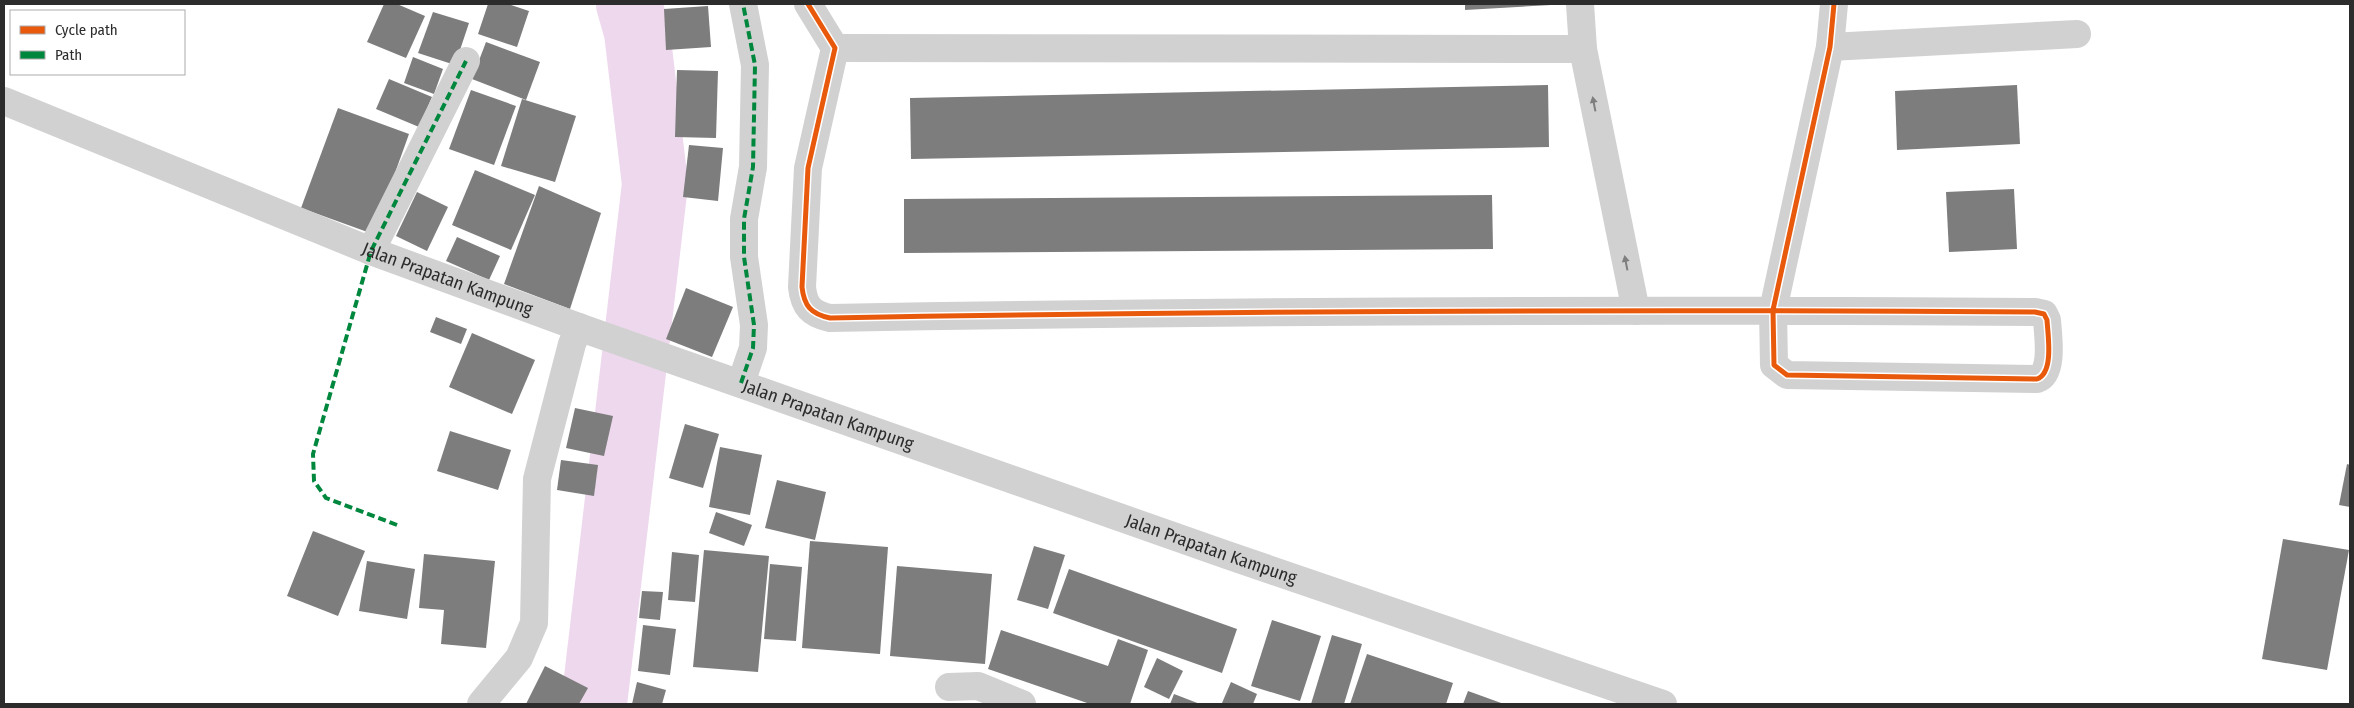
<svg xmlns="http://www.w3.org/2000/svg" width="2354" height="708" viewBox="0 0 2354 708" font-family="'Fira Sans Condensed',sans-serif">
  <rect width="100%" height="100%" fill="#fff"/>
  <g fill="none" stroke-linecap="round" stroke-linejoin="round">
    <polyline stroke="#eed8ed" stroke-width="66" points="594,704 655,184 637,32 629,4"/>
  </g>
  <g fill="#7d7d7d">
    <polygon points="384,4 397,4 425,16 406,58 367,42"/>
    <polygon points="488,4 508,4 529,11 517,47 478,34"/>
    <polygon points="1465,4 1551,4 1551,5 1465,10"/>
    <polygon points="708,6 711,47 666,50 664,9"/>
    <polygon points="433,12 469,23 455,65 418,53"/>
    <polygon points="486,42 540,62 526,100 472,79"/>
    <polygon points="413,57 443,69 434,94 404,83"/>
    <polygon points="677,70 718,71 716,138 675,137"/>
    <polygon points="389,79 432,97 419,127 376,109"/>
    <polygon points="1548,85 1549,147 911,159 910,98"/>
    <polygon points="2017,85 2020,144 1897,150 1895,91"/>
    <polygon points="471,90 516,106 494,165 449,149"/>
    <polygon points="522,99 576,116 555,182 501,166"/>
    <polygon points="338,108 409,134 373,234 301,208"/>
    <polygon points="689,145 723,148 718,201 683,197"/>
    <polygon points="475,170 535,195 511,250 452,225"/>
    <polygon points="539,186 601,213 570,309 504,284"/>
    <polygon points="2014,189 2017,249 1949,252 1946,192"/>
    <polygon points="417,192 448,207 427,251 396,236"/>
    <polygon points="1492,195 1493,249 904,253 904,199"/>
    <polygon points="457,237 500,256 489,280 446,261"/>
    <polygon points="686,288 733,307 712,357 666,339"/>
    <polygon points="436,317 467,329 461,344 430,332"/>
    <polygon points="472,333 535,360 512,414 449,387"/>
    <polygon points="575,408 613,416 604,456 566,448"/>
    <polygon points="685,424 719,434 703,488 669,478"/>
    <polygon points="450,431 511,450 498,490 437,471"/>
    <polygon points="720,447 762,455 750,515 709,507"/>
    <polygon points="561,460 598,465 594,496 557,490"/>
    <polygon points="2347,464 2350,465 2350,507 2339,505"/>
    <polygon points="777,480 826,492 815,540 765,528"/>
    <polygon points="716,512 752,525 744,546 709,533"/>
    <polygon points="313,531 365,551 338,616 287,596"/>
    <polygon points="2283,539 2349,550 2327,670 2262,659"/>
    <polygon points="810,541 888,547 880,654 802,648"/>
    <polygon points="1034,546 1065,555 1048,609 1017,600"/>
    <polygon points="704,550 769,556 758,672 693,667"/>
    <polygon points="672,552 699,555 695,602 668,600"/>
    <polygon points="424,554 495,561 486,648 441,644 444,610 419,608"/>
    <polygon points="367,561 415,569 407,619 359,611"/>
    <polygon points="770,564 802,567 796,641 764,639"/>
    <polygon points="897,566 992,574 985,664 890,656"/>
    <polygon points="1069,569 1237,629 1222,673 1053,613"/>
    <polygon points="642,591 663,592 660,620 639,618"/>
    <polygon points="1272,620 1321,636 1300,701 1251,686"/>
    <polygon points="643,625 676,629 670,675 638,671"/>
    <polygon points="1001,630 1108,666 1118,639 1148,650 1130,704 1090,704 988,669"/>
    <polygon points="1332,635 1362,644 1344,704 1311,704"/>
    <polygon points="1367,654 1453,683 1446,704 1350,704"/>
    <polygon points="1157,658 1183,671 1169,699 1144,687"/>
    <polygon points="545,666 588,688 579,704 526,704"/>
    <polygon points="637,682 666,690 662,704 632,704"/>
    <polygon points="1231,682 1257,694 1253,704 1222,703"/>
    <polygon points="1468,691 1504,704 1463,704"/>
    <polygon points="1174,694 1200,704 1170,704"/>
  </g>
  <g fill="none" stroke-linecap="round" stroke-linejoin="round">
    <g stroke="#d1d1d1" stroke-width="28">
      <path d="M808 4 835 48 808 168 802 287C804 306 811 314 830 318 1232 311 1633 309 2035 312L2044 314 2047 320C2048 336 2054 373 2037 379L1787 375 1774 365 1773 310 1830 47 1834 4"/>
      <polyline points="1580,4 1583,49 1636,311"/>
      <polyline points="1830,47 2077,34"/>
      <polyline points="835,48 1583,49"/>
      <polyline points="371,251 466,61"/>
      <polyline points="741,383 753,348 754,325 744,257 744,219 753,167 755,65 743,4"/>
      <polyline points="949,687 978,686 1022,704"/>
      <polyline points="481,704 519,658 534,623 537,479 572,344 579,327"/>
    </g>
    <path stroke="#d1d1d1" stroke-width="28" id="s1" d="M4 101 371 251 584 329 1227 555 1663 704"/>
    <g stroke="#00873e" stroke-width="4" stroke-dasharray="8 4" stroke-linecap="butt">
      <polyline points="741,383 753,348 754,325 744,257 744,219 753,167 755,65 743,4"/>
      <polyline points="397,525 326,498 314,481 313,454 371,251 466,61"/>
    </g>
    <defs>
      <path id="cycleway" d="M808 4 835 48 808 168 802 287C804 306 811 314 830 318 1232 311 1633 309 2035 312L2044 314 2047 320C2048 336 2054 373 2037 379L1787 375 1774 365 1773 310 1830 47 1834 4"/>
    </defs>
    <use href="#cycleway" stroke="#fff" stroke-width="8"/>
    <use href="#cycleway" stroke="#e8590c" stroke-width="5"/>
  </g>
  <defs><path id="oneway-solid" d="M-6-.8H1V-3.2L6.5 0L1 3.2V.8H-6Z" transform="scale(1.25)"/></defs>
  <g fill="#7e7e7e">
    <use href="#oneway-solid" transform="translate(1594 104) rotate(-101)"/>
    <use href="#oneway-solid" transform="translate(1626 263) rotate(-101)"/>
  </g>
  <g text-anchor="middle" stroke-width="5" stroke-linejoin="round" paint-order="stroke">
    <g font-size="18" fill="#2c2c2c" stroke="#fff">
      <text dy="6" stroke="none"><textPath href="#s1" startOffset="478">Jalan Prapatan Kampung</textPath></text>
      <text dy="6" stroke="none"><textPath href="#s1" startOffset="882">Jalan Prapatan Kampung</textPath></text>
      <text dy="6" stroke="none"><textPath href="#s1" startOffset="1288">Jalan Prapatan Kampung</textPath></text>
    </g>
  </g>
  <rect width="2354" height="708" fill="none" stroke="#2c2c2c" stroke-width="10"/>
  <rect x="10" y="10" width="175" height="65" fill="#ffffff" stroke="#ababab"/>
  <rect x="20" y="26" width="25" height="8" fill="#e8590c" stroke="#ababab"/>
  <text x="55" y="35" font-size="15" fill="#2c2c2c">Cycle path</text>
  <rect x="20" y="51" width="25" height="8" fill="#00873e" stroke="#ababab"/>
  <text x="55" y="60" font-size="15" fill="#2c2c2c">Path</text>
</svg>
